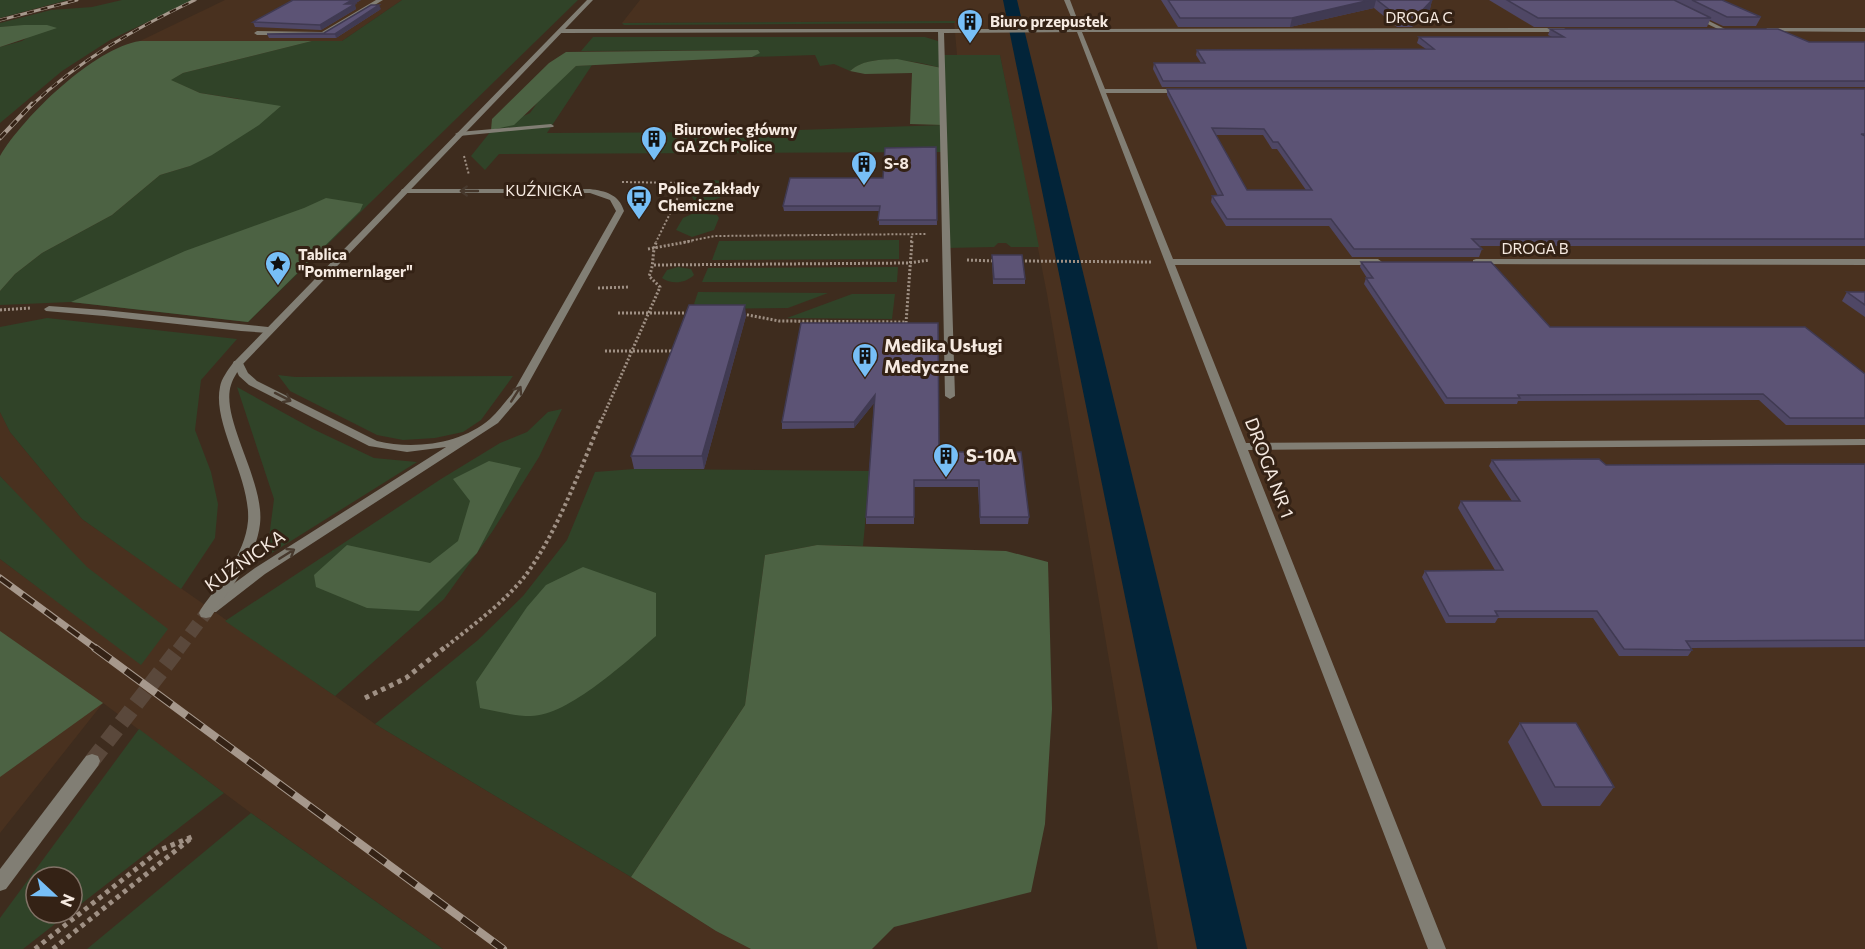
<svg xmlns="http://www.w3.org/2000/svg" width="1865" height="949" viewBox="0 0 1865 949" font-family="Commissioner,sans-serif">
  <rect width="100%" height="100%" fill="#3e2c1e"/>
  <g fill="#49311f">
    <polygon points="225,0 402,0 342,41 140,41"/>
    <polygon points="640,0 1865,0 1865,949 1158,949 1047,294 1000,55 957,55 954,21 622,23"/>
    <polygon points="0,412 10,432 82,519 375,724 631,877 716,931 751,949 443,949 251,813 103,703 0,833 0,559 47,594 40,520 0,476"/>
  </g>
  <g fill="#304328">
    <polygon points="0,0 68,0 0,18"/>
    <polygon points="122,0 193,0 110,40 62,71 0,123 0,47 22,41 46,25 0,27 0,23 51,10 92,7"/>
    <polygon points="402,0 578,0 248,322 71,302 0,305 0,291 15,274 42,253 112,215 160,175 190,166 240,99 200,93 170,80 183,73 312,41 342,41"/>
    <polygon points="955,21 955,23 624,25 622,23"/>
    <path d="M593 37H925L941 42 942 55H1000L1039 247H1011L1006 243H998L994 247 946 248 944 152 499 154 485 170 471 156 491 131 530 113 542 96 576 66 592 65 547 133 744 132 943 125 942 68C917 61 871 52 850 71L834 64 820 66 815 55 752 57 759 53 758 50 581 51Z"/>
    <polygon points="714,180 727,182 730,185 727,195 711,201 694,200 692,197 698,185"/>
    <polygon points="694,213 717,215 719,218 714,230 692,237 676,230 683,218"/>
    <polygon points="899,240 899,259 712,260 719,241"/>
    <path d="M678 267 691 269 694 275C686 283 672 285 662 278L667 270Z"/>
    <polygon points="898,267 897,282 702,282 708,268"/>
    <polygon points="698,292 828,293 788,308 703,309 694,304"/>
    <polygon points="852,294 895,294 892,319 787,318"/>
    <polygon points="47,318 237,339 201,380 195,430 211,472 218,504 215,538 181,589 82,519 10,432 0,412 0,327"/>
    <polygon points="278,375 295,377 513,376 481,420 463,432 435,438 403,440 377,435 290,391"/>
    <polygon points="237,387 313,429 374,458 417,462 259,561 269,538 274,499"/>
    <polygon points="562,409 539,457 492,532 444,599 335,696 225,621 441,479 500,443 527,432 548,412"/>
    <polygon points="634,469 870,471 863,546 817,545 765,555 745,705 631,877 375,724 478,640 523,596 567,540 595,472"/>
    <polygon points="0,476 87,567 168,629 141,665 0,559"/>
    <polygon points="139,729 224,793 72,911 72,877 36,877 36,913 69,913 23,949 0,949 0,918"/>
    <polygon points="251,813 443,949 87,949"/>
  </g>
  <g fill="#4c6243">
    <polygon points="24,25 47,25 57,28 0,47 0,27"/>
    <path d="M140 41H312L183 73 171 80 200 93 281 106 259 125 212 155 190 166 160 175 112 215 42 253 15 274 0 291V156C24 116 94 48 140 41Z"/>
    <polygon points="758,50 760,53 752,57 576,66 514,125 491,130 492,119 549,63 566,52"/>
    <path d="M897 59 942 68 943 125 910 124 912 73 865 74 850 71C864 59 880 60 897 59Z"/>
    <polygon points="326,198 363,204 360,211 248,322 71,302 185,251 304,208"/>
    <polygon points="489,461 521,468 477,553 419,611 367,608 316,587 314,575 347,545 430,563 458,541 470,501 453,479"/>
    <polygon points="817,545 1006,551 1048,562 1052,709 1045,824 1031,892 894,927 872,949 751,949 716,931 631,877 745,705 765,555"/>
    <path d="M583 567 656 593V636C628 660 568 716 531 716 514 716 496 711 480 708L476 682 527 607 546 585Z"/>
    <polygon points="0,631 103,703 0,777"/>
  </g>
  <g fill="none" stroke-linecap="round" stroke-linejoin="round">
    <polygon fill="#022439" fill-rule="evenodd" points="1003,0 1017,0 1247,949 1197,949"/>
    <polyline stroke="#5a483b" stroke-width="13" stroke-dasharray="13 7" stroke-linecap="butt" points="178,650 206,613"/>
    <polyline stroke="#5a483b" stroke-width="16" stroke-dasharray="16 8" stroke-linecap="butt" points="92,761 179,648"/>
    <g stroke="#9f9084" stroke-width="2" stroke-dasharray="2 2" stroke-linecap="butt">
      <polyline points="464,156 469,175"/>
      <polyline points="622,182 685,183 656,242"/>
      <polyline points="684,242 715,236 927,234"/>
      <polyline points="911,242 912,234"/>
    </g>
    <g stroke="#9f9084" stroke-width="3" stroke-dasharray="2 2" stroke-linecap="butt">
      <polyline points="648,249 692,241"/>
      <polyline points="967,260 995,261"/>
      <polyline points="1021,261 1151,262"/>
      <polyline points="654,265 909,263 929,260"/>
      <polyline points="598,288 630,287"/>
      <polyline points="0,310 30,308"/>
      <polyline points="618,313 688,313"/>
      <polyline points="743,314 779,321 906,322"/>
      <polyline points="906,323 912,241"/>
      <polyline points="605,351 674,351"/>
      <path d="M602 419 660 287 649 276C655 264 651 252 657 241"/>
    </g>
    <path stroke="#9f9084" stroke-width="4" stroke-dasharray="3 3" stroke-linecap="butt" d="M442 650C470 627 506 602 528 572 560 526 580 469 602 418"/>
    <g stroke="#9f9084" stroke-width="5" stroke-dasharray="4.5 4.5" stroke-linecap="butt">
      <polyline points="365,698 406,678 444,648"/>
      <polyline points="35,949 160,850 194,836"/>
      <polyline points="53,949 190,839"/>
    </g>
    <g fill="#817e74" fill-rule="evenodd">
      <polygon points="376,0 383,0 325,35 257,35 254,33 257,31 322,32"/>
      <polygon points="1064,0 1070,0 1081,29 1564,28 1567,30 1564,32 1082,32 1105,89 1183,89 1186,91 1183,93 1106,93 1173,259 1378,259 1382,262 1378,265 1175,265 1246,443 1865,439 1865,445 1248,450 1446,949 1428,949 1077,32 944,33 955,396 950,399 945,396 938,31 941,29 1076,29"/>
      <polygon points="1693,15 1697,15 1727,30 1722,31 1693,17"/>
      <polygon points="1767,28 1865,28 1865,32 1765,31"/>
      <polygon points="551,124 554,126 553,127 459,136 455,134 459,132"/>
      <path d="M402 189H590C605 191 619 194 624 211L522 395 498 423 265 574 216 612H206L204 608 206 604 255 568 446 447 407 452 369 446 249 385 239 376 233 363 234 361H242L248 373 257 381 377 441C414 450 461 444 490 419 498 412 505 402 512 394L616 211 610 200 590 193H405L401 191Z"/>
      <polygon points="1476,259 1865,259 1865,265 1473,264 1473,260"/>
      <polygon points="49,306 104,310 268,327 273,330 268,333 241,331 104,316 46,311 44,309"/>
    </g>
    <polygon fill="#817e74" fill-rule="evenodd" points="941,29 943,32 561,33 558,31 561,29"/>
    <g fill="#817e74" fill-rule="evenodd">
      <path d="M587 0H593L242 365C238 371 233 378 231 385 220 419 265 481 260 524 256 559 230 588 211 617L206 618 201 617 199 613 201 609C219 583 245 555 248 521 251 478 212 424 220 387 221 379 228 370 233 363Z"/>
      <polygon points="92,754 98,756 100,761 98,766 6,889 0,891 0,869 86,756"/>
    </g>
    <defs>
      <g id="rail-far3">
        <polyline points="0,20 77,0"/>
        <path d="M31 106C79 60 136 28 195 0"/>
      </g>
      <polyline id="rail-far2" points="0,138 32,104"/>
      <polyline id="rail-far1" points="0,578 98,650"/>
      <polyline id="rail" points="95,648 503,949"/>
    </defs>
    <use href="#rail-far3" stroke="#a6988c" stroke-width="3"/>
    <use href="#rail-far2" stroke="#a6988c" stroke-width="4.5"/>
    <use href="#rail-far1" stroke="#a6988c" stroke-width="7"/>
    <use href="#rail" stroke="#a6988c" stroke-width="8"/>
    <use href="#rail-far3" stroke="#342215" stroke-width="2" stroke-dasharray="7" stroke-linecap="butt"/>
    <use href="#rail-far2" stroke="#342215" stroke-width="3" stroke-dasharray="8" stroke-linecap="butt"/>
    <use href="#rail-far1" stroke="#342215" stroke-width="4.5" stroke-dasharray="14" stroke-linecap="butt"/>
    <use href="#rail" stroke="#342215" stroke-width="6" stroke-dasharray="19" stroke-linecap="butt"/>
  </g>
  <g fill="#4f4765" fill-rule="evenodd">
    <polygon points="361,0 354,4 356,9 321,30 255,27 253,22"/>
    <polygon points="1161,0 1432,0 1430,9 1412,27 1397,27 1374,8 1290,27 1178,27"/>
    <polygon points="1489,0 1722,0 1761,17 1756,26 1723,26 1710,20 1707,27 1534,27"/>
    <polygon points="381,9 336,38 269,38 267,34 324,33"/>
    <polygon points="1550,29 1809,42 1865,42 1865,87 1162,87 1153,69 1154,63 1201,63 1196,55 1197,50 1426,49 1417,43 1419,37 1552,37 1548,35"/>
    <path d="M1167 89H1865V246H1479L1482 249 1479 257H1352L1329 226H1226L1211 202 1212 196H1218L1167 95ZM1215 135H1263L1272 149H1277L1306 190H1247Z"/>
    <polygon points="936,147 937,225 879,225 879,211 784,211 783,206 883,178"/>
    <polygon points="992,255 1025,279 1025,284 993,284"/>
    <polygon points="1361,262 1550,327 1865,374 1865,425 1786,425 1759,400 1518,401 1517,404 1445,404 1364,284 1366,278 1367,278 1360,267"/>
    <polygon points="1847,292 1865,292 1865,317 1842,301"/>
    <polygon points="746,316 704,469 634,469 631,456 676,339"/>
    <polygon points="801,323 939,452 1029,517 1028,524 980,524 978,487 914,487 914,524 866,524 866,517 874,403 854,428 782,429 782,422"/>
    <polygon points="1492,460 1606,465 1865,464 1865,647 1691,648 1692,650 1688,656 1619,656 1593,618 1498,618 1495,623 1446,623 1422,577 1425,571 1495,570 1458,508 1461,501 1512,501 1489,466"/>
    <polygon points="1520,723 1614,787 1600,806 1542,806 1508,742"/>
  </g>
  <g fill="#403a52">
    <polygon points="352,0 361,0 346,9 345,4"/>
    <polygon points="1370,0 1376,0 1374,8 1290,27 1292,18"/>
    <polygon points="1432,0 1430,9 1412,27 1415,18"/>
    <polygon points="355,4 356,9 321,30 320,25"/>
    <polygon points="379,5 381,9 336,38 335,34"/>
    <polygon points="745,305 746,316 704,469 702,456"/>
    <polygon points="875,395 875,402 854,428 854,422"/>
  </g>
  <g fill="#5c5375" stroke="#403a52" stroke-width="1.5" fill-rule="evenodd">
    <polygon points="293,0 352,0 345,4 355,4 320,25 253,22"/>
    <polygon points="1168,0 1370,0 1292,18 1180,18"/>
    <polygon points="1377,0 1432,0 1415,18 1400,18"/>
    <polygon points="1507,0 1674,0 1711,18 1538,18"/>
    <polygon points="1692,0 1722,0 1761,17 1727,17"/>
    <polygon points="371,5 379,5 335,34 267,34 324,33"/>
    <polygon points="1550,29 1778,29 1809,42 1865,42 1865,81 1163,81 1154,63 1205,63 1197,50 1434,49 1419,37 1564,37"/>
    <path d="M1167 89H1865V134H1861L1865 136V239H1472L1482 249H1354L1331 219H1227L1212 196 1223 195ZM1212 128 1264 129 1273 142H1278L1312 190H1247Z"/>
    <polygon points="936,147 937,220 878,220 880,206 783,206 790,178 883,178 885,148"/>
    <polygon points="992,255 1022,255 1025,279 994,279"/>
    <polygon points="1361,262 1491,262 1550,327 1805,327 1865,374 1865,418 1790,418 1763,394 1518,395 1520,398 1447,398 1366,278 1373,278"/>
    <polygon points="1847,292 1865,292 1865,305"/>
    <polygon points="689,305 745,305 702,456 631,456"/>
    <polygon points="801,323 938,323 939,452 1021,452 1029,517 980,517 979,480 914,480 914,517 866,517 875,395 854,422 782,422"/>
    <polygon points="1599,459 1606,465 1865,464 1865,640 1686,641 1692,650 1624,649 1597,611 1495,611 1498,616 1449,616 1425,571 1503,570 1461,501 1520,501 1492,460"/>
    <polygon points="1520,723 1576,723 1614,787 1555,787"/>
  </g>
  <defs><path id="oneway-shaft" d="M-6 0H5M1.5-3L5.5 0L1.5 3" fill="none" stroke-width="1.6" stroke-linecap="round" stroke-linejoin="round" transform="scale(1.5)"/></defs>
  <g stroke="#47392d">
    <use href="#oneway-shaft" transform="translate(469 191) rotate(180)"/>
    <use href="#oneway-shaft" transform="translate(516 394) rotate(-57)"/>
    <use href="#oneway-shaft" transform="translate(283 397) rotate(27)"/>
    <use href="#oneway-shaft" transform="translate(287 554) rotate(-32)"/>
  </g>
  <defs>
    <symbol id="building-pin" viewBox="-11 -11 22 30"><path d="M0 17L-7.5 6A9.5 9.5 0 1 1 7.5 6Z" fill="#77bff7" stroke="#342215"/><path d="M-4-6H4V6H1V3H-1V6H-4ZM-2.5-4.3h1.7v1.8h-1.7ZM.8-4.3h1.7v1.8H.8ZM-2.5-1h1.7V.8h-1.7ZM.8-1h1.7V.8H.8Z" fill="#111"/></symbol>
    <symbol id="bus-pin" viewBox="-11 -11 22 30"><path d="M0 17L-7.5 6A9.5 9.5 0 1 1 7.5 6Z" fill="#77bff7" stroke="#342215"/><path d="M-5-6H5V4H4V6H2V4H-2V6H-4V4H-5ZM-3.5-4V0h7V-4ZM-3.5 1.2v1.5H-2V1.2ZM2 1.2v1.5H3.5V1.2Z" fill="#111"/></symbol>
    <symbol id="sight-pin" viewBox="-11 -11 22 30"><path d="M0 17L-7.5 6A9.5 9.5 0 1 1 7.5 6Z" fill="#77bff7" stroke="#342215"/><path d="M0-6L1.8-2.2L6-1.7L2.9 1.2L3.7 5.4L0 3.3L-3.7 5.4L-2.9 1.2L-6-1.7L-1.8-2.2Z" fill="#111"/></symbol>
  </defs>
  <g fill-rule="evenodd">
    <use href="#building-pin" x="955" y="7" width="30" height="40"/>
    <use href="#building-pin" x="639" y="124" width="30" height="40"/>
    <use href="#building-pin" x="849" y="149" width="30" height="40"/>
    <use href="#bus-pin" x="624" y="183" width="30" height="40"/>
    <use href="#sight-pin" x="263" y="249" width="30" height="40"/>
    <use href="#building-pin" x="850" y="341" width="30" height="40"/>
    <use href="#building-pin" x="931" y="441" width="30" height="40"/>
  </g>
  <g text-anchor="middle" stroke-width="6" stroke-linejoin="round" paint-order="stroke">
    <g font-size="15" fill="#f6eae1" stroke="#342215">
      <text x="1419" y="23">DROGA C</text>
      <text x="544" y="196">KUŹNICKA</text>
      <text x="1535" y="254">DROGA B</text>
    </g>
    <g font-size="15" font-weight="bold" fill="#f6eae1" stroke="#342215" text-anchor="start">
      <text x="990" y="27">Biuro przepustek</text>
      <text x="674" y="135">Biurowiec główny<tspan x="674" dy="17">GA ZCh Police</tspan></text>
      <text x="884" y="169">S-8</text>
      <text x="658" y="194">Police Zakłady<tspan x="658" dy="17">Chemiczne</tspan></text>
      <text x="298" y="260">Tablica<tspan x="298" dy="17">"Pommernlager"</tspan></text>
    </g>
    <g font-size="18" font-weight="bold" fill="#f6eae1" stroke="#342215" text-anchor="start">
      <text x="884" y="352">Medika Usługi<tspan x="884" dy="21">Medyczne</tspan></text>
      <text x="966" y="462">S-10A</text>
    </g>
    <g font-size="18" fill="#f6eae1" stroke="#342215">
      <text transform="translate(1269 468) rotate(69)" y="6">DROGA NR 1</text>
      <text transform="translate(245 561) rotate(-35)" y="6">KUŹNICKA</text>
    </g>
  </g>
  <g transform="translate(54 895) rotate(112)"><circle r="28" fill="#342215" stroke="#827267" stroke-width="1.5"/>
  <path d="M0-4.5L10 22L0 15L-10 22Z" fill="#77bff7"/>
  <text y="-9" font-size="16" font-weight="bold" text-anchor="middle" fill="#f6eae1">N</text>
  </g>
</svg>
